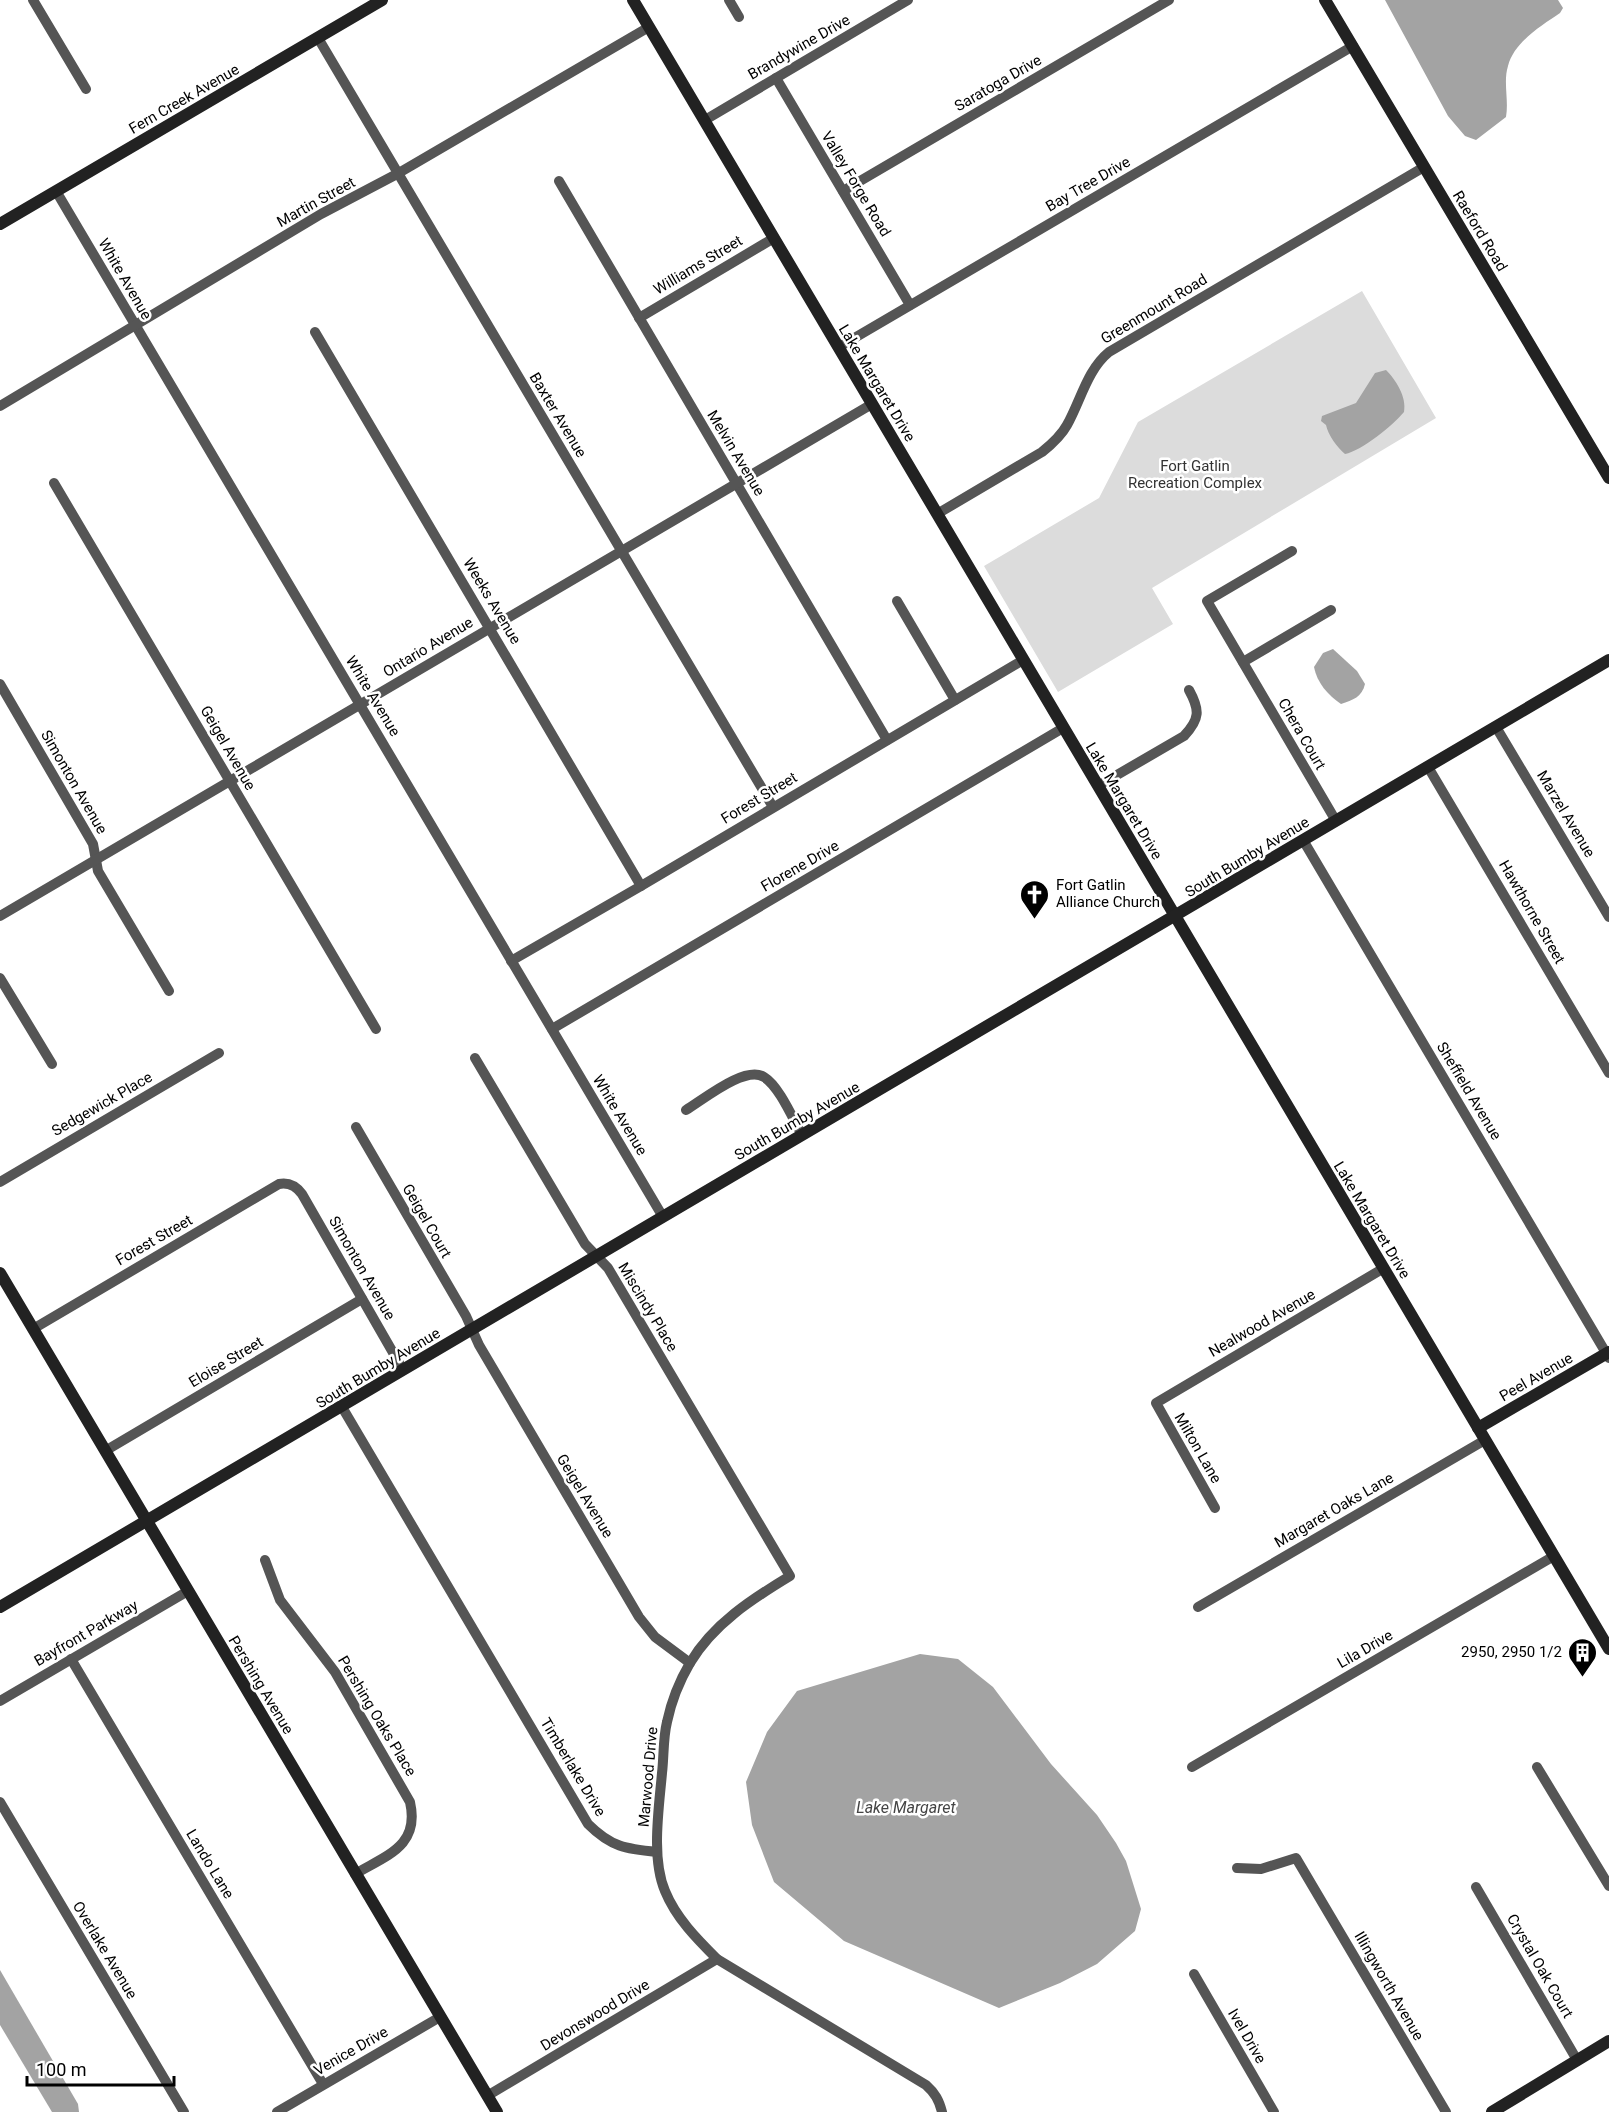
<svg xmlns="http://www.w3.org/2000/svg" width="1609" height="2112" viewBox="0 0 1609 2112" font-family="Roboto,sans-serif">
  <rect width="100%" height="100%" fill="#fff"/>
  <polygon fill="#dcdcdc" points="1362,291 1436,418 1152,588 1173,624 1058,692 984,566 1099,498 1138,422"/>
  <g fill="#a3a3a3">
    <path d="M1385 0H1558L1563 8 1560 13C1541 26 1514 42 1508 66 1503 82 1509 100 1506 117L1476 140 1465 136 1448 116Z"/>
    <path d="M1386 370C1396 380 1407 397 1404 412 1393 425 1362 451 1345 454 1337 447 1328 435 1326 425L1321 421 1322 416 1356 403 1375 373Z"/>
    <path d="M1333 649 1357 671 1365 684C1362 697 1353 700 1341 704 1328 695 1317 683 1314 667L1323 653Z"/>
    <polygon points="920,1654 958,1659 993,1687 1051,1764 1097,1815 1116,1843 1126,1861 1141,1909 1135,1931 1097,1964 1060,1983 999,2008 844,1941 774,1882 752,1825 746,1782 767,1732 797,1691"/>
    <polygon points="0,1970 78,2104 79,2112 52,2112 0,2025"/>
  </g>
  <g fill="none" stroke-linecap="round" stroke-linejoin="round">
    <g stroke="#555" stroke-width="10">
      <polyline points="33,0 86,89"/>
      <polyline points="729,0 739,17"/>
      <polyline points="318,38 773,807"/>
      <polyline points="776,78 910,305"/>
      <polyline points="705,120 908,0"/>
      <polyline points="559,181 887,740"/>
      <polyline points="56,191 663,1217"/>
      <polyline points="843,191 1169,0"/>
      <polyline points="639,318 774,238"/>
      <polyline points="315,332 641,886"/>
      <polyline points="839,347 1353,46"/>
      <polyline points="0,406 321,214 397,174 649,27"/>
      <polyline points="54,483 376,1029"/>
      <path d="M937 514 1042 452C1052 444 1061 436 1067 425 1081 400 1087 370 1109 352L1424 167"/>
      <polyline points="1292,551 1207,601 1336,821"/>
      <polyline points="897,601 955,700"/>
      <polyline points="1243,662 1331,610"/>
      <polyline points="0,684 93,844 98,871 169,991"/>
      <polyline points="1496,727 1609,917"/>
      <polyline points="1428,767 1609,1073"/>
      <path d="M1098 786 1184 736C1200 719 1200 710 1189 690"/>
      <polyline points="1303,840 1609,1358"/>
      <polyline points="0,916 872,404"/>
      <polyline points="511,961 641,886 1023,660"/>
      <polyline points="0,978 52,1064"/>
      <polyline points="552,1029 1063,728"/>
      <path d="M475 1058 585 1244 608 1268 790 1576C752 1599 713 1624 690 1663 680 1680 671 1703 667 1722 663 1738 664 1756 662 1773 659 1808 651 1858 665 1891 676 1918 697 1939 717 1959L926 2085C935 2093 939 2100 942 2112"/>
      <path d="M686 1110C703 1100 745 1065 764 1077 779 1086 793 1119 802 1135"/>
      <polyline points="356,1127 466,1316 479,1345 639,1617 655,1637 690,1663"/>
      <polyline points="0,1182 219,1053"/>
      <path d="M33 1329 279 1184C289 1182 296 1186 302 1194L403 1370"/>
      <path d="M342 1407 588 1824C611 1847 626 1849 657 1852"/>
      <polyline points="105,1451 362,1299"/>
      <polyline points="1215,1508 1156,1403 1384,1268"/>
      <path d="M265 1560 280 1600 335 1672 410 1802C420 1846 387 1855 355 1874"/>
      <polyline points="1198,1607 1485,1440"/>
      <polyline points="71,1659 323,2084"/>
      <polyline points="0,1701 188,1591"/>
      <polyline points="1192,1767 1554,1556"/>
      <polyline points="1537,1767 1609,1886"/>
      <polyline points="0,1802 184,2112"/>
      <polyline points="1237,1868 1261,1869 1296,1858 1446,2112"/>
      <polyline points="1476,1887 1577,2060"/>
      <polyline points="1194,1974 1274,2112"/>
      <polyline points="487,2096 717,1959"/>
      <polyline points="277,2112 440,2017"/>
    </g>
    <g stroke="#222" stroke-width="12">
      <polyline points="633,0 1609,1649"/>
      <polyline points="1325,0 1609,478"/>
      <polyline points="0,224 382,0"/>
      <polyline points="0,1273 497,2112"/>
      <polyline points="1478,1428 1609,1352"/>
      <polyline points="0,1607 1609,660"/>
      <polyline points="1492,2112 1609,2041"/>
    </g>
  </g>
  <defs>
    <symbol id="church-pin" viewBox="-11 -11 22 30"><path d="M0 17L-7.5 6A9.5 9.5 0 1 1 7.5 6Z" fill="#000" stroke="#fff"/><path d="M-1.2-6h2.4v3.5h3.3v2.4h-3.3V6h-2.4V-.1h-3.3v-2.4h3.3Z" fill="#fff"/></symbol>
    <symbol id="building-pin" viewBox="-11 -11 22 30"><path d="M0 17L-7.5 6A9.5 9.5 0 1 1 7.5 6Z" fill="#000" stroke="#fff"/><path d="M-4-6H4V6H1V3H-1V6H-4ZM-2.5-4.3h1.7v1.8h-1.7ZM.8-4.3h1.7v1.8H.8ZM-2.5-1h1.7V.8h-1.7ZM.8-1h1.7V.8H.8Z" fill="#fff"/></symbol>
  </defs>
  <g fill-rule="evenodd">
    <use href="#church-pin" x="1018" y="878" width="33" height="45"/>
    <use href="#building-pin" x="1566" y="1636" width="33" height="45"/>
  </g>
  <g text-anchor="middle" stroke-width="5" stroke-linejoin="round" paint-order="stroke">
    <g font-size="15" fill="#000" stroke="#fff">
      <text transform="translate(799 47) rotate(-30)" y="5">Brandywine Drive</text>
      <text transform="translate(998 83) rotate(-30)" y="5">Saratoga Drive</text>
      <text transform="translate(184 99) rotate(-30)" y="5">Fern Creek Avenue</text>
      <text transform="translate(856 184) rotate(59)" y="5">Valley Forge Road</text>
      <text transform="translate(1088 184) rotate(-30)" y="5">Bay Tree Drive</text>
      <text transform="translate(316 202) rotate(-29)" y="5">Martin Street</text>
      <text transform="translate(1480 231) rotate(59)" y="5">Raeford Road</text>
      <text transform="translate(698 265) rotate(-31)" y="5">Williams Street</text>
      <text transform="translate(125 279) rotate(60)" y="5">White Avenue</text>
      <text transform="translate(1154 309) rotate(-31)" y="5">Greenmount Road</text>
      <text transform="translate(877 383) rotate(59)" y="5">Lake Margaret Drive</text>
      <text transform="translate(558 415) rotate(59)" y="5">Baxter Avenue</text>
      <text transform="translate(736 453) rotate(59)" y="5">Melvin Avenue</text>
      <text transform="translate(492 601) rotate(59)" y="5">Weeks Avenue</text>
      <text transform="translate(428 647) rotate(-31)" y="5">Ontario Avenue</text>
      <text transform="translate(373 696) rotate(59)" y="5">White Avenue</text>
      <text transform="translate(1302 734) rotate(60)" y="5">Chera Court</text>
      <text transform="translate(228 748) rotate(60)" y="5">Geigel Avenue</text>
      <text transform="translate(74 782) rotate(60)" y="5">Simonton Avenue</text>
      <text transform="translate(759 798) rotate(-31)" y="5">Forest Street</text>
      <text transform="translate(1124 801) rotate(59)" y="5">Lake Margaret Drive</text>
      <text transform="translate(1566 814) rotate(59)" y="5">Marzel Avenue</text>
      <text transform="translate(1247 857) rotate(-31)" y="5">South Bumby Avenue</text>
      <text transform="translate(800 866) rotate(-30)" y="5">Florene Drive</text>
      <text transform="translate(1532 912) rotate(60)" y="5">Hawthorne Street</text>
      <text transform="translate(1469 1091) rotate(59)" y="5">Sheffield Avenue</text>
      <text transform="translate(102 1104) rotate(-30)" y="5">Sedgewick Place</text>
      <text transform="translate(620 1115) rotate(59)" y="5">White Avenue</text>
      <text transform="translate(797 1121) rotate(-30)" y="5">South Bumby Avenue</text>
      <text transform="translate(1372 1220) rotate(59)" y="5">Lake Margaret Drive</text>
      <text transform="translate(427 1221) rotate(60)" y="5">Geigel Court</text>
      <text transform="translate(154 1240) rotate(-30)" y="5">Forest Street</text>
      <text transform="translate(362 1268) rotate(60)" y="5">Simonton Avenue</text>
      <text transform="translate(648 1307) rotate(59)" y="5">Miscindy Place</text>
      <text transform="translate(1262 1323) rotate(-30)" y="5">Nealwood Avenue</text>
      <text transform="translate(226 1362) rotate(-31)" y="5">Eloise Street</text>
      <text transform="translate(378 1368) rotate(-31)" y="5">South Bumby Avenue</text>
      <text transform="translate(1536 1377) rotate(-30)" y="5">Peel Avenue</text>
      <text transform="translate(1198 1448) rotate(60)" y="5">Milton Lane</text>
      <text transform="translate(585 1496) rotate(59)" y="5">Geigel Avenue</text>
      <text transform="translate(1334 1510) rotate(-30)" y="5">Margaret Oaks Lane</text>
      <text transform="translate(86 1633) rotate(-30)" y="5">Bayfront Parkway</text>
      <text transform="translate(1365 1649) rotate(-30)" y="5">Lila Drive</text>
      <text transform="translate(261 1685) rotate(59)" y="5">Pershing Avenue</text>
      <text transform="translate(377 1716) rotate(59)" y="5">Pershing Oaks Place</text>
      <text transform="translate(573 1767) rotate(59)" y="5">Timberlake Drive</text>
      <text transform="translate(648 1777) rotate(-85)" y="5">Marwood Drive</text>
      <text transform="translate(210 1864) rotate(59)" y="5">Lando Lane</text>
      <text transform="translate(105 1950) rotate(59)" y="5">Overlake Avenue</text>
      <text transform="translate(1540 1966) rotate(60)" y="5">Crystal Oak Court</text>
      <text transform="translate(1389 1986) rotate(60)" y="5">Illingworth Avenue</text>
      <text transform="translate(595 2015) rotate(-31)" y="5">Devonswood Drive</text>
      <text transform="translate(1247 2036) rotate(60)" y="5">Ivel Drive</text>
      <text transform="translate(351 2051) rotate(-30)" y="5">Venice Drive</text>
    </g>
    <g font-size="15" fill="#333" stroke="#fff">
      <text x="1195" y="471">Fort Gatlin<tspan x="1195" dy="17">Recreation Complex</tspan></text>
    </g>
    <g font-size="15" fill="#000" stroke="#fff" text-anchor="start">
      <text x="1056" y="890">Fort Gatlin<tspan x="1056" dy="17">Alliance Church</tspan></text>
      <text x="1562" y="1657" text-anchor="end">2950, 2950 1/2</text>
    </g>
    <g font-size="16" font-style="italic" fill="#444" stroke="#fff">
      <text x="906" y="1813">Lake Margaret</text>
    </g>
  </g>
  <path d="M27 2076v9h147v-9" fill="none" stroke="#000000" stroke-width="3"/>
  <text x="36" y="2076" font-size="18" fill="#000000" stroke="#ffffff" stroke-width="4.5" paint-order="stroke">100 m</text>
</svg>
